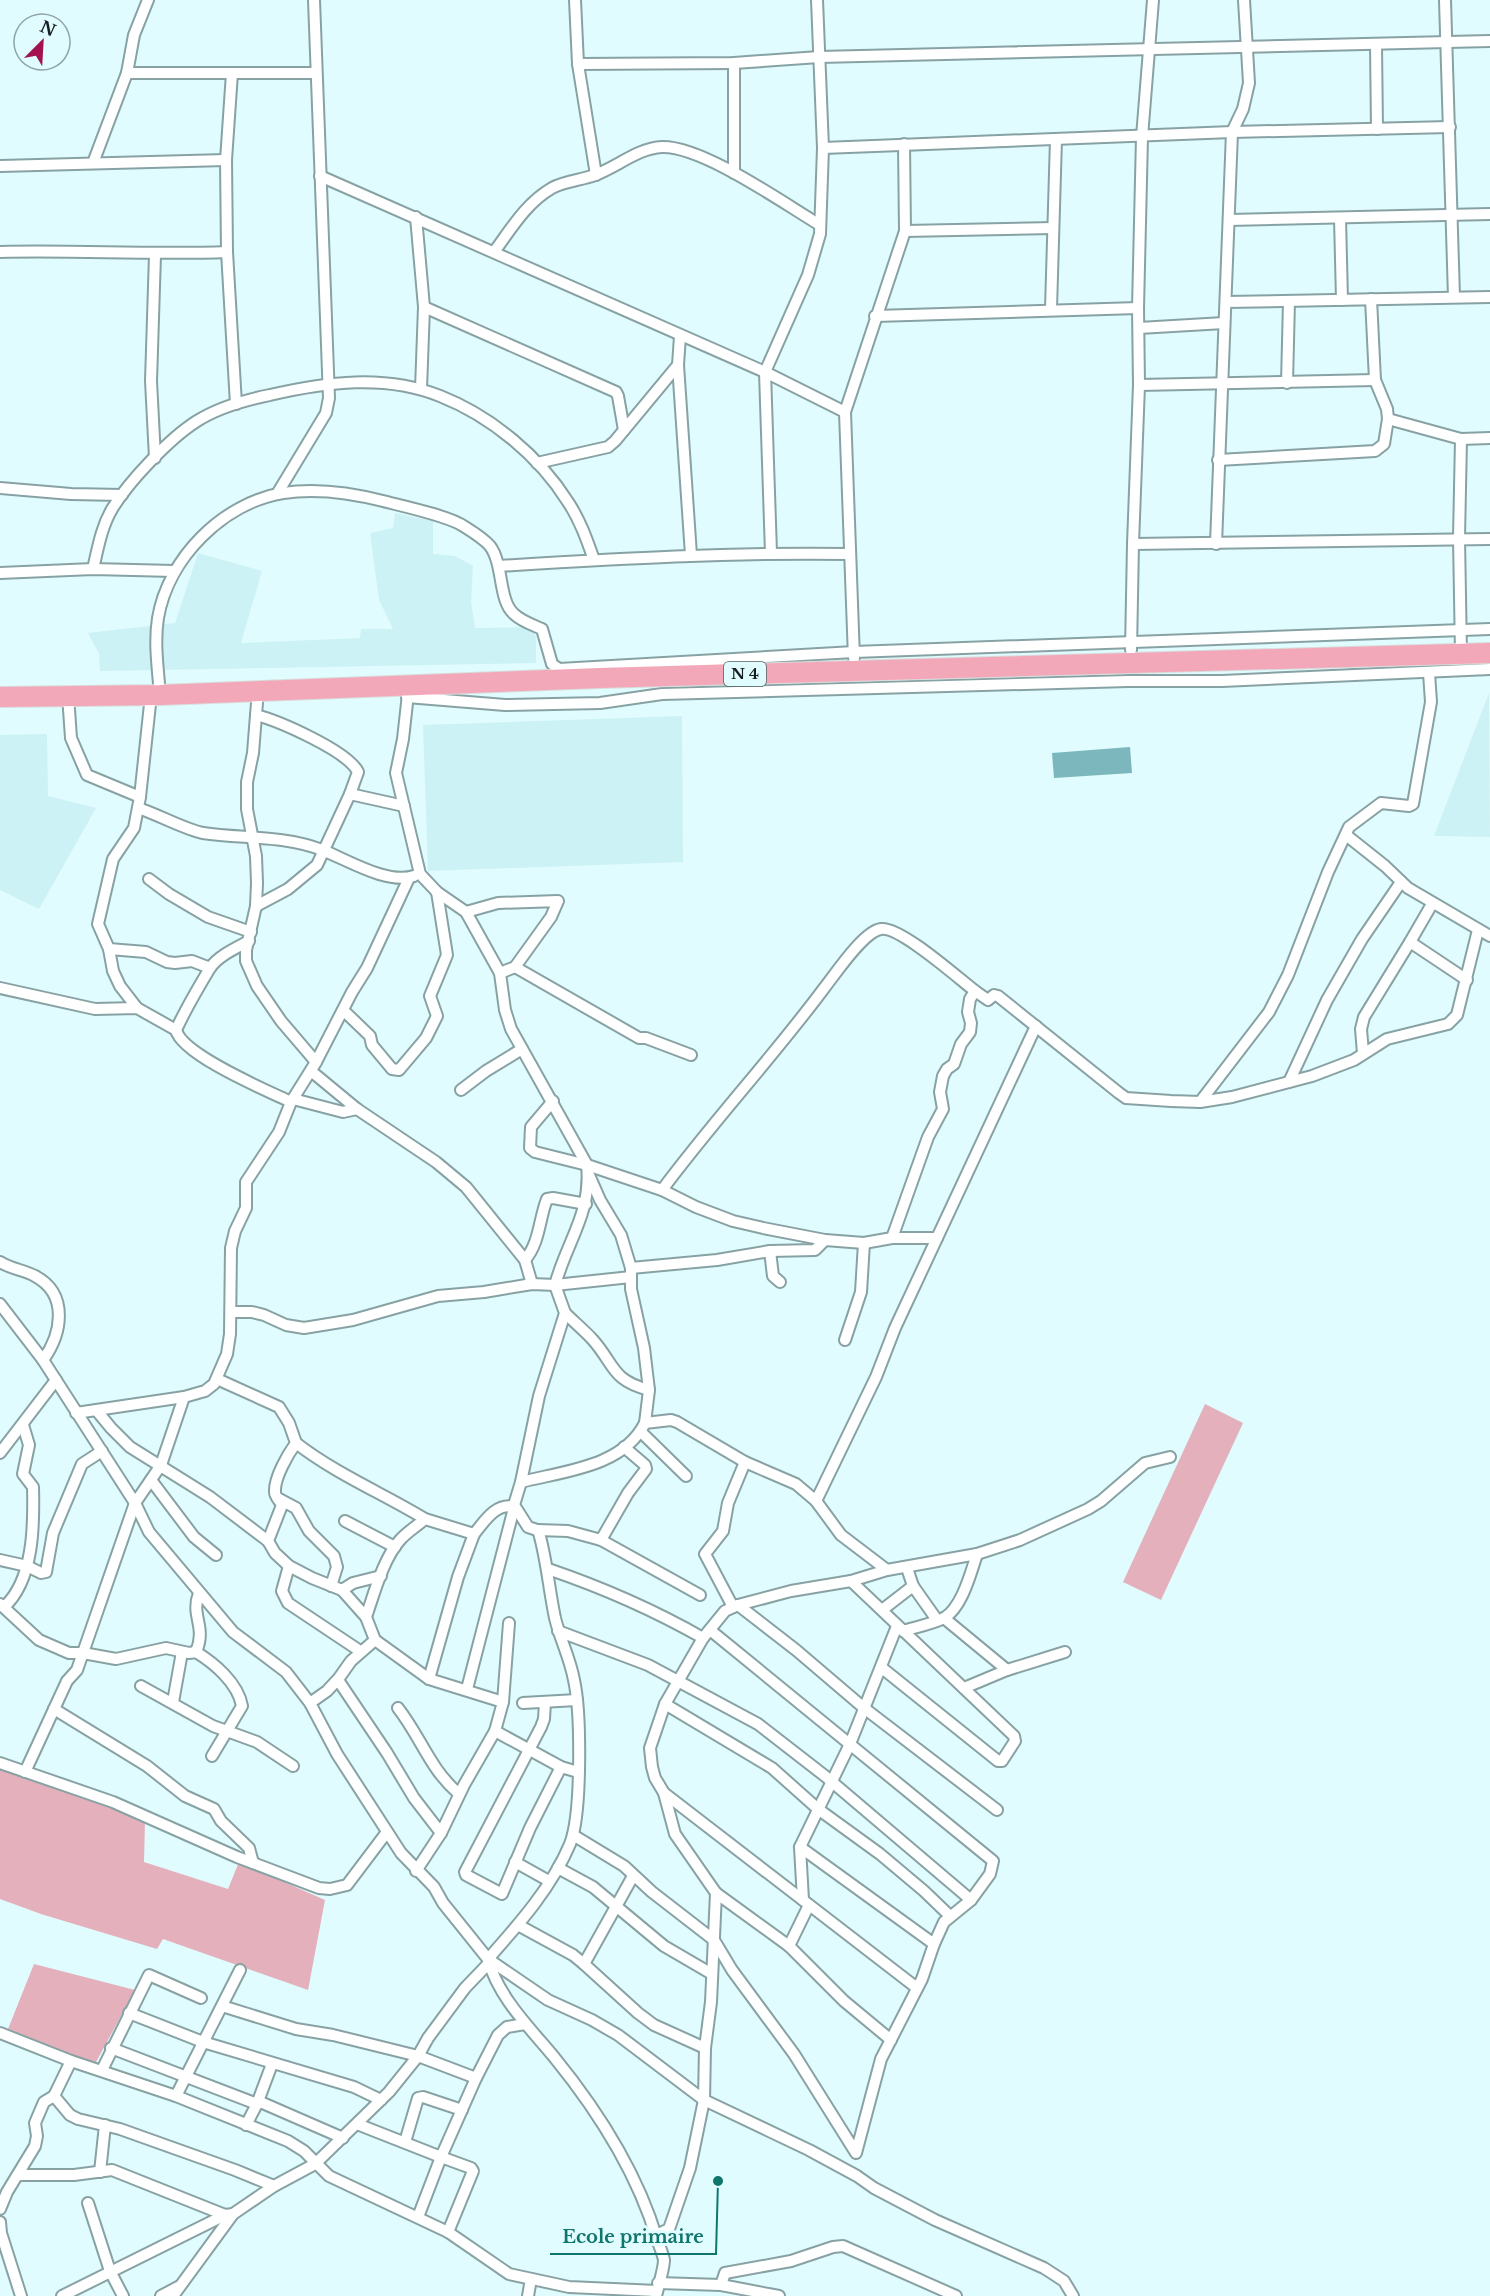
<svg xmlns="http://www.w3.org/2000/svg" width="1490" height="2296" viewBox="0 0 1490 2296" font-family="'Libre Baskerville',serif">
  <rect width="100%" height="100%" fill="#e0fcfe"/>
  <g fill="#cdf2f5">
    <polygon points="395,513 433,521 433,554 455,556 473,566 471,602 475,628 533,627 536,638 536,663 100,671 99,654 88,633 175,623 198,553 262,571 241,643 360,638 361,629 393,629 379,600 370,533 393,528"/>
    <polygon points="1489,693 1490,837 1434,836"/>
    <polygon points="682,716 683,862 428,871 423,725"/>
    <polygon points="47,734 48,796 96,808 39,909 0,890 0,735"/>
  </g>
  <g fill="#e3b0bb">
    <polygon points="1205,1404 1243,1423 1161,1600 1123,1582"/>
    <polygon points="0,1766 111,1804 145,1820 144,1862 228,1889 239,1862 325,1900 308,1990 163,1939 157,1949 41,1914 0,1899"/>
    <polygon points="34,1964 135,1990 95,2064 8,2029"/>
  </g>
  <polygon fill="#7bb7bc" points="1130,747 1132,773 1054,778 1052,753"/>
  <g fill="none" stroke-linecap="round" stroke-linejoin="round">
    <defs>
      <g id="street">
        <polyline points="575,0 578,64 596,175"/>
        <polyline points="1445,0 1454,297"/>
        <polyline points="1376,45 1377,129"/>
        <polyline points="734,63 734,173"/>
        <polyline points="578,64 734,63 819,57 1490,41"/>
        <polyline points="127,73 316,73"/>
        <polyline points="232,73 226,160 227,252 236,404"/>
        <polyline points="823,148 1232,132 1450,127"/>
        <polyline points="93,163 127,73 134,35 148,0"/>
        <polyline points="0,166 226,160"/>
        <polyline points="320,176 765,372 845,412"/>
        <polyline points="416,217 424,307 421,389"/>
        <polyline points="1340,218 1342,300"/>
        <polyline points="1229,220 1490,214"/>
        <polyline points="905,231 1053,228"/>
        <path d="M0 252C76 250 151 255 227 252"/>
        <path d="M494 252C511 229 526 203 552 188 564 181 582 180 595 175 617 167 638 148 662 147 703 146 783 203 820 225"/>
        <polyline points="155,255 151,381 155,458"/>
        <polyline points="1226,302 1490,297"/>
        <polyline points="424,307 616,392 618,396 624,430"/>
        <polyline points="1051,309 1056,139"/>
        <polyline points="875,316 1138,308"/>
        <polyline points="1139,328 1224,323"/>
        <polyline points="680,336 678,365 691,555"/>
        <polyline points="1287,383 1289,301"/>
        <polyline points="1139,385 1375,380"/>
        <polyline points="1388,419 1461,439 1490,438"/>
        <polyline points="1218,460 1375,451 1384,444 1388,419 1387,409 1375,380 1371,299"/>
        <polyline points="537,463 608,447 615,441 678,365"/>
        <polyline points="0,488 71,494 122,495"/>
        <polyline points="277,494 326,413 329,398 314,0"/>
        <polyline points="1133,544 1490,539"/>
        <polyline points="1216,544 1232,132 1243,109 1249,83 1244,0"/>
        <polyline points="771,553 765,372 808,275 820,234 823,148 817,0"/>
        <path d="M499 566C616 559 732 552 850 554"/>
        <path d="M93 569C98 548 101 528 112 509 129 481 170 438 197 421 219 407 245 400 270 395 326 382 385 374 440 396 491 416 539 456 568 502 580 520 587 540 594 560"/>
        <polyline points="0,573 93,569 174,571"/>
        <polyline points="1131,650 1133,544 1139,385 1138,308 1142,137 1153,0"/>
        <polyline points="1461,654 1459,538 1461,439"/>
        <polyline points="854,658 845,412 905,231 904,144"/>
        <path d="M409 685 403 739 396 773 420 874 437 892 466 912 500 973 505 1010 511 1029 587 1165C592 1213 567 1241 555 1285L565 1313 539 1396 521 1482 514 1505 528 1527 537 1530 539 1533C547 1561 549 1590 555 1618 560 1639 570 1658 574 1680 581 1712 582 1814 570 1844 552 1887 519 1924 488 1959"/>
        <polyline points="258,690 253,753 247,782 247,809 256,856 257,883 256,906 246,950 246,961 257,986 281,1021 316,1062"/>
        <polyline points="68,695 71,738 87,775 140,797"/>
        <path d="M160 695C158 669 154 643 158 618 168 558 223 503 283 493 315 488 352 493 383 501 402 506 450 516 465 527 473 532 484 539 490 546 504 565 498 600 514 614 521 621 533 625 542 629L552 664 559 669 854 652 1490 629"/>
        <polyline points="407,697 505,705 600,703 662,694 1128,681 1222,681 1490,669"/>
        <path d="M256 715C279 721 348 751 358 772L350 794 317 865 288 889 256 906"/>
        <polyline points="350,794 404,806"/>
        <path d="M138 808C157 814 186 830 203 833 242 839 284 835 322 850 346 859 387 885 414 876"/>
        <polyline points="1346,835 1385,866 1408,888 1490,936"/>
        <polyline points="149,879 169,894 208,917 251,932"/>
        <polyline points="1432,904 1410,942 1467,980"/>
        <polyline points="466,912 498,903 558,901 551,917 515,967 500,973"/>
        <polyline points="109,949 146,952 167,962 175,963 192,961 210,968"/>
        <polyline points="515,967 639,1038 646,1038 691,1055"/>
        <path d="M0 988 95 1009 137 1008 176 1030C182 1055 268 1091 291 1102"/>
        <polyline points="975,991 988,1000 994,995 998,996 1119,1093 1126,1098 1171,1101 1200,1102 1232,1097 1312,1076 1354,1060 1387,1039 1448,1024 1457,1015 1478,930"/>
        <polyline points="137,1008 120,986 113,971 109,949 98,924 113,859 134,828 140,797 151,695"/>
        <polyline points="343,1010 370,1036 372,1045 392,1069 399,1070 426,1038 437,1016 430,996 447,955 437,892"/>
        <path d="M176 1030C186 1008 198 988 210 968 218 956 236 948 249 941"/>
        <polyline points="1363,1053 1361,1029 1364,1017 1410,942"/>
        <polyline points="311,1071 357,1109 436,1162 466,1187 525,1260 532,1284"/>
        <polyline points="1289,1082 1327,1000 1362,939 1401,882"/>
        <polyline points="461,1090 486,1071 522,1049"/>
        <polyline points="293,1099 343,1112 357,1109"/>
        <polyline points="553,1101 531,1127 530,1148 535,1152 587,1165 662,1190 696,1207 733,1221 763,1228 825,1240 864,1243 892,1238 937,1238"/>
        <polyline points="1200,1102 1269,1012 1288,975 1328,872 1349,827 1381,803 1409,806 1413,804 1431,702 1429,673"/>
        <polyline points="589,1175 600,1200 621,1235 631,1268 631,1289 644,1348 649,1390 645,1423"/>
        <path d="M662 1190C714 1120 773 1057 825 987 836 973 864 931 881 929 900 926 958 978 975 991L970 999 968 1012 971 1023 970 1032 961 1044 954 1064 947 1069 943 1076 940 1092 943 1109 928 1137 892 1238"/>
        <polyline points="770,1251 773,1276 780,1282"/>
        <path d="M525 1260C540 1242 539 1219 547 1199L553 1198 586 1204"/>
        <path d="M0 1262C11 1269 24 1270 35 1276 69 1294 62 1334 43 1360"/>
        <polyline points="631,1268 717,1260 770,1251 815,1250 825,1240"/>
        <polyline points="0,1304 43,1360 135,1503 149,1532 233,1632 286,1672 310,1703 337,1754 401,1853 434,1887 443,1903 488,1959 548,2000 592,2020 618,2035 704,2100 809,2150 857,2176 874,2188 935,2220 1044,2268 1064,2281 1073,2296"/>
        <polyline points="231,1312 252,1312 264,1315 286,1325 304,1328 353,1320 438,1296 484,1292 532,1284 555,1285 631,1277"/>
        <path d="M565 1313C574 1322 585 1331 593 1340 615 1365 611 1380 649 1390"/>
        <polyline points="845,1340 861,1292 864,1243"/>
        <path d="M217 1379 279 1407 289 1423 296 1443C288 1454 274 1478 275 1492 275 1497 280 1501 282 1505L268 1541 275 1553 289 1566 312 1578 342 1590 366 1617 375 1640 429 1679 503 1702"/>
        <polyline points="97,1411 111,1428 130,1447 210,1497 268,1541"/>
        <polyline points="76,1413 184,1397 205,1391 214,1384 227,1354 230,1334 231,1248 235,1231 246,1208 246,1182 279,1132 291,1102 316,1062 352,992 367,968 409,878"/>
        <polyline points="641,1432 686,1476"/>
        <path d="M296 1443C336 1474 382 1493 425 1519L474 1534C484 1522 496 1502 514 1507"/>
        <polyline points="0,1453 56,1380"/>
        <polyline points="151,1480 194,1537 216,1555"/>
        <path d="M521 1482C564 1471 623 1467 645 1423L671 1420 677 1422 745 1462 796 1484 816 1501 841 1535 887 1570"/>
        <polyline points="279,1499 296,1508 309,1531 334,1556 337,1567 331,1586"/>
        <polyline points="816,1501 876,1377 895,1328 1036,1026"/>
        <polyline points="345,1521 395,1547"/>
        <polyline points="537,1530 568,1531 601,1540 700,1595"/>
        <polyline points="601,1540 628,1493 646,1469 645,1465 624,1447"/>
        <polyline points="0,1560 27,1566 41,1573 46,1572 53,1533 82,1464 102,1451"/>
        <polyline points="289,1566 282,1591 288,1603 360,1651"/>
        <path d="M548 1569C604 1588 652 1609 703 1638"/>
        <polyline points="851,1581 1014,1736 1015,1741 1002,1761 998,1761 882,1668"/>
        <polyline points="913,1586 937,1620"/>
        <polyline points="342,1590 353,1583 381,1576"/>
        <path d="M0 1604 39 1640 69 1653H83L116 1659 166 1648 189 1653 196 1652C214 1663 238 1683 242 1706L212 1756"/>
        <polyline points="738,1605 796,1650 864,1708 997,1810"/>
        <path d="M4 1607C34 1580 34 1524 33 1487L23 1474 29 1445 23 1425"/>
        <polyline points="733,1607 705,1554 723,1531 728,1503 745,1462"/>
        <polyline points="882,1610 913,1586 907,1568"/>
        <path d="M366 1617C374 1594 383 1559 400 1540 407 1532 417 1526 425 1519"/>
        <polyline points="944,1618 1007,1670"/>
        <polyline points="710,1630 993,1861 990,1874 971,1900 944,1922 934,1944"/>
        <polyline points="558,1631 648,1665 758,1724 825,1776 971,1900"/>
        <path d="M903 1631C916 1627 932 1624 944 1618 962 1608 971 1572 977 1554"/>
        <path d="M196 1652C207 1626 190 1616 199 1593"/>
        <polyline points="429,1679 458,1577 474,1534"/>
        <polyline points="338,1680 387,1753 414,1798 441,1833"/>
        <polyline points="141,1686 213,1726 257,1742 293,1766"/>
        <polyline points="964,1688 1007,1670 1065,1652"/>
        <polyline points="467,1689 514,1508"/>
        <polyline points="173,1702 182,1652"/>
        <polyline points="545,1702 544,1719 541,1727 465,1872 466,1875 502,1894 530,1828 561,1767"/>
        <polyline points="310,1703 327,1691 339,1678 351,1661 375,1640"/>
        <polyline points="523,1703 577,1700"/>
        <polyline points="665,1704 772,1768 818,1809 880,1854 924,1891 950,1916"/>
        <path d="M398 1708C422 1739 429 1768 459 1794"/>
        <polyline points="54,1709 147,1766 185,1796 214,1809 221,1821 249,1848 253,1863"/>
        <polyline points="495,1731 561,1767 578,1772"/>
        <polyline points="0,1763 113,1802 237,1857 319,1888 330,1889 347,1885 387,1832"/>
        <polyline points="25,1772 67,1681 77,1670 135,1503 161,1465 184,1397"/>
        <polyline points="664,1793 917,1988"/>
        <polyline points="573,1835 624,1866 652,1892 714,1940 732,1970 794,2054 856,2153 881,2059 922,1979 934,1944 800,1847 850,1744 897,1626"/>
        <polyline points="800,1847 803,1900"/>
        <polyline points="515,1862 549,1881"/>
        <polyline points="558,1868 593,1887 664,1946 712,1974"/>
        <polyline points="416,1871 441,1833 464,1785 495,1731 503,1702 509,1623"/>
        <polyline points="633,1876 584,1964 638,2013 654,2025 705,2048"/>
        <polyline points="716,1893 789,1946 844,2001 891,2040"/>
        <polyline points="518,1925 573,1955 584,1964"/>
        <polyline points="789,1946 809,1905"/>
        <path d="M488 1959C498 1997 530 2028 554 2057 598 2111 637 2172 657 2239 659 2245 663 2254 664 2260 664 2269 658 2287 656 2296"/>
        <polyline points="222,2006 296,2029 333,2035 418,2056 476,2078"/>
        <polyline points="129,2013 203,2042 354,2087 381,2100"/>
        <polyline points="0,2033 71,2061 176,2096 288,2141 304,2151 329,2176 448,2232 509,2274 569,2287 657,2291"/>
        <polyline points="111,2048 257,2104"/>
        <polyline points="71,2061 54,2096 70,2115 78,2119 120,2129 235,2170 274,2186"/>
        <polyline points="102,2070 149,1975 201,1998"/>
        <polyline points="176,2096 240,1970"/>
        <polyline points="258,2101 343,2138"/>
        <polyline points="357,2124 441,2157 476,2078 498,2035 507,2027 525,2024"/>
        <polyline points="246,2125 257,2104 272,2064"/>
        <polyline points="405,2142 418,2098 423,2097 462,2110"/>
        <polyline points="100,2172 105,2125"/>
        <polyline points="18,2175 74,2175 112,2170 225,2215 233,2214"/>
        <polyline points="88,2203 110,2271 123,2296"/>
        <polyline points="0,2209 7,2192 35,2146 37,2136 35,2123 44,2102 54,2096"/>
        <polyline points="418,2217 441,2157 471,2168 473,2171 448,2232"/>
        <polyline points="0,2222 1,2233 21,2296"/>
        <polyline points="656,2235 669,2229 690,2168 704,2100 705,2048 711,2002 716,1893 675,1834 664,1793 655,1778 652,1767 650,1748 665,1704 703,1638 725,1611 738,1605 791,1591 851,1581 887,1570 977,1554 1020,1540 1088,1509 1101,1501 1145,1463 1170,1457"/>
        <polyline points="658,2283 721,2285 779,2296"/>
        <polyline points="721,2285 725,2273 791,2261 833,2247 843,2246 956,2296"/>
        <polyline points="62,2296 225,2215"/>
        <polyline points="161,2296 178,2287"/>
        <polyline points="173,2296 233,2214 274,2186 315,2164 389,2092 418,2056 428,2038 465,1988 489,1963"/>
        <polyline points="528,2296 531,2279"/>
      </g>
      <polyline id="highway" points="0,697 160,695 599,678 1490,653"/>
    </defs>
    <use href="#street" stroke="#88a2a4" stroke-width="14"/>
    <use href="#highway" stroke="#dadbdb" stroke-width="22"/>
    <use href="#street" stroke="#fff" stroke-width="10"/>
    <use href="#highway" stroke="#f3a8b9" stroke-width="20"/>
  </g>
  <g text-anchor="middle" stroke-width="6" stroke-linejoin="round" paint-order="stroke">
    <rect fill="#e0fcfe" stroke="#526162" stroke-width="1.5" x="724" y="662" width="42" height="24" rx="4.5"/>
    <g font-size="15" font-weight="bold" fill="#151f1f">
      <text x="745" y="679">N 4</text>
    </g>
  </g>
  <path fill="none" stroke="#0f766e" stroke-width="2" d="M718 2181L716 2254H550"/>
  <circle fill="#0f766e" stroke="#e0fcfe" stroke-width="2" cx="718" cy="2181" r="6"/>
  <g font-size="18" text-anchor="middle" font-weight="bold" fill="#0f766e" stroke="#e0fcfe" stroke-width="6" stroke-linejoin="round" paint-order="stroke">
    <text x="633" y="2243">Ecole primaire</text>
  </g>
  <g transform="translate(42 42) rotate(24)"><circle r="28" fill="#e0fcfe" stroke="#8fa4a5" stroke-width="1.5"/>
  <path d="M0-4.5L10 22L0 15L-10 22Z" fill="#a4114f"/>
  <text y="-9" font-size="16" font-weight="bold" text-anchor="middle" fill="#151f1f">N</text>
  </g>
</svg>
